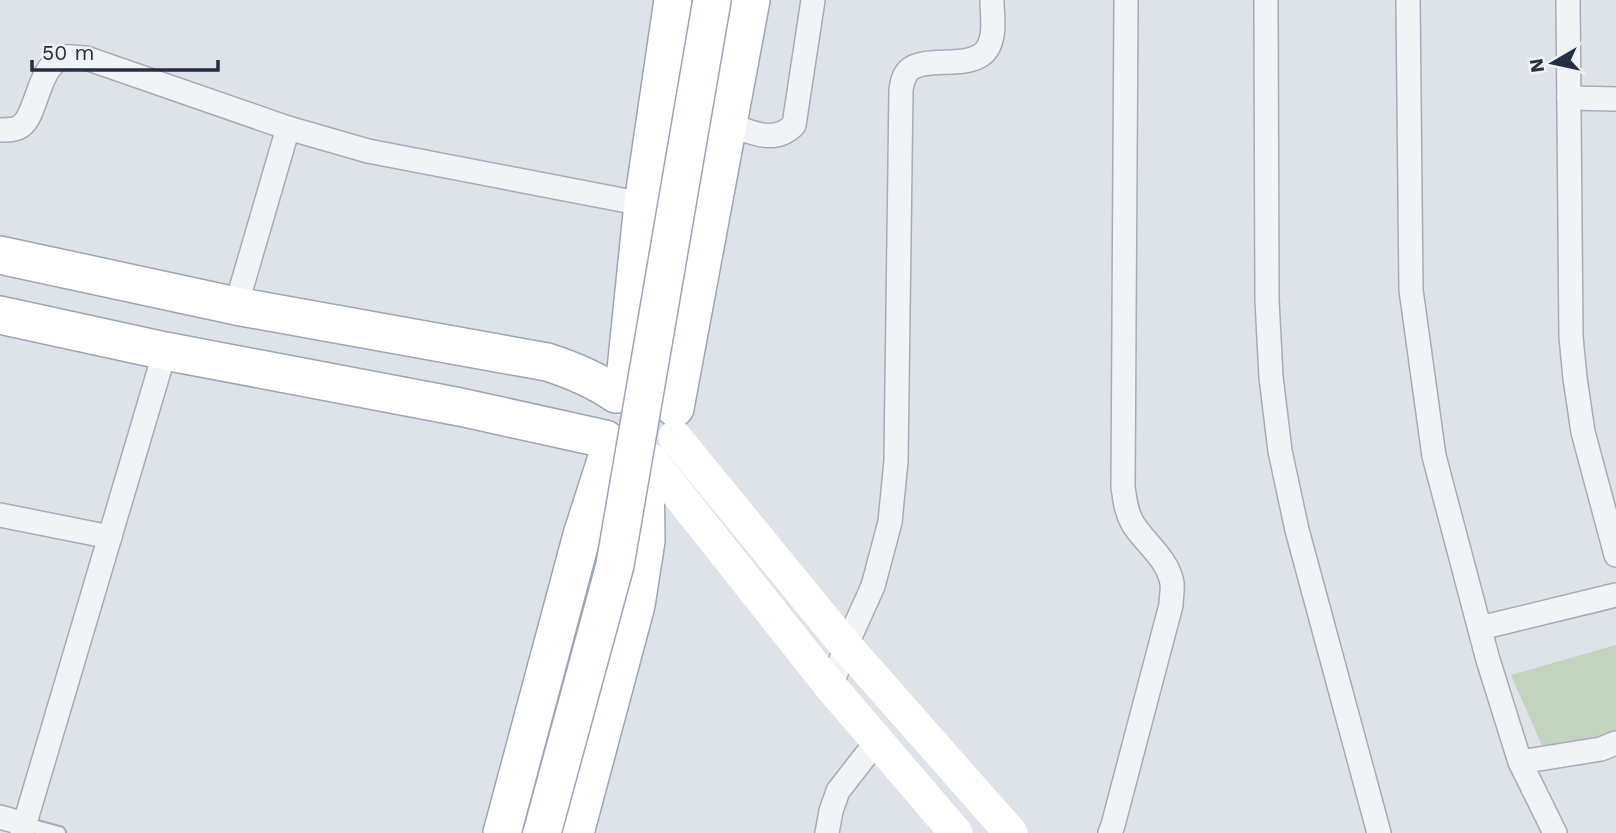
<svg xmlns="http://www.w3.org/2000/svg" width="1616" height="833" viewBox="0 0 1616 833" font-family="'Work Sans',sans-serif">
  <rect width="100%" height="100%" fill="#dee2e9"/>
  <polygon fill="#c2d4be" points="1616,645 1616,745 1551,766 1511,675"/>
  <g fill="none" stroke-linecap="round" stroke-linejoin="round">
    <defs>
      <polyline id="service" points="25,824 59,833"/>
      <g id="minor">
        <polyline points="1266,0 1267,300 1271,377 1280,451 1297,530 1379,833"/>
        <polyline points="1408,0 1411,290 1434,456 1488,660 1520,762 1555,833"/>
        <polyline points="1568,0 1571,337 1575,378 1583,432 1616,555"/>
        <polyline points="1569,98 1616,99"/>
        <path d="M728 124C751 132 774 145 794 125L813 0"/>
        <path d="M0 130C7 130 16 130 21 126 38 114 37 66 64 57 70 56 80 58 86 58L288 128 368 151 643 204"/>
        <polyline points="236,306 288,128"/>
        <polyline points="0,515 110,537"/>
        <polyline points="1480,628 1616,595"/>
        <path d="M831 687 846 646 873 586 890 522 896 461 901 90C902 83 903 76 909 70 925 55 973 71 987 49 996 36 992 15 992 0"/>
        <polyline points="1520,762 1601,749 1616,743"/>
        <polyline points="0,817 25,824"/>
        <polyline points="22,833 165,351"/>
        <polyline points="827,833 831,811 838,791 877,741"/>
        <path d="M1110 833 1113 825 1171 605C1171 598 1173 589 1172 583 1168 559 1145 543 1133 524 1126 512 1125 500 1123 487L1126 0"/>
      </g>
      <g id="primary">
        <path d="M0 255 236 306 547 362C572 370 594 379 616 394"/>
        <polyline points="0,315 165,351 460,407 605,439"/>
        <polyline points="624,389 643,204 673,0"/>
        <polyline points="675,408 751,0"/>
        <polyline points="502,833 582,535 610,448"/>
        <polyline points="575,833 636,605 646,541 645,461"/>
      </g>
    </defs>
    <use href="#service" stroke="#a6acb7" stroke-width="16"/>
    <use href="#minor" stroke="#a6acb7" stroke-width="26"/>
    <use href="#primary" stroke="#9ca5b6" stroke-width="40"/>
    <use href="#service" stroke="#f1f3f7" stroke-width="12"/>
    <use href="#minor" stroke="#f1f3f7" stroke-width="23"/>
    <g stroke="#fff" stroke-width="33">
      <polyline points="675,437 846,646 1011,833"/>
      <polyline points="651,460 831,687 956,833"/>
    </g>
    <use href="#primary" stroke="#fff" stroke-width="37"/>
    <defs>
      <polyline id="primary-bridge" points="542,833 615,565 712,0"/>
    </defs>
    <use href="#primary-bridge" stroke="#9ca5b6" stroke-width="40" stroke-linecap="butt"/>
    <use href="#primary-bridge" stroke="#fff" stroke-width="37"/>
  </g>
  <g transform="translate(1553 63) rotate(261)" stroke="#eef1f7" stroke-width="5" paint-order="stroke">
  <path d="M0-5L12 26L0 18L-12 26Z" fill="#252e42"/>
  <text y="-10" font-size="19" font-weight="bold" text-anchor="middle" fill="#252e42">N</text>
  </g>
  <path d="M32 60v10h186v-10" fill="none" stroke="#252e42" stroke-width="3.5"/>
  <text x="42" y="60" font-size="21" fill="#252e42" stroke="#eef1f7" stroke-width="5" paint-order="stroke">50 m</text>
</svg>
